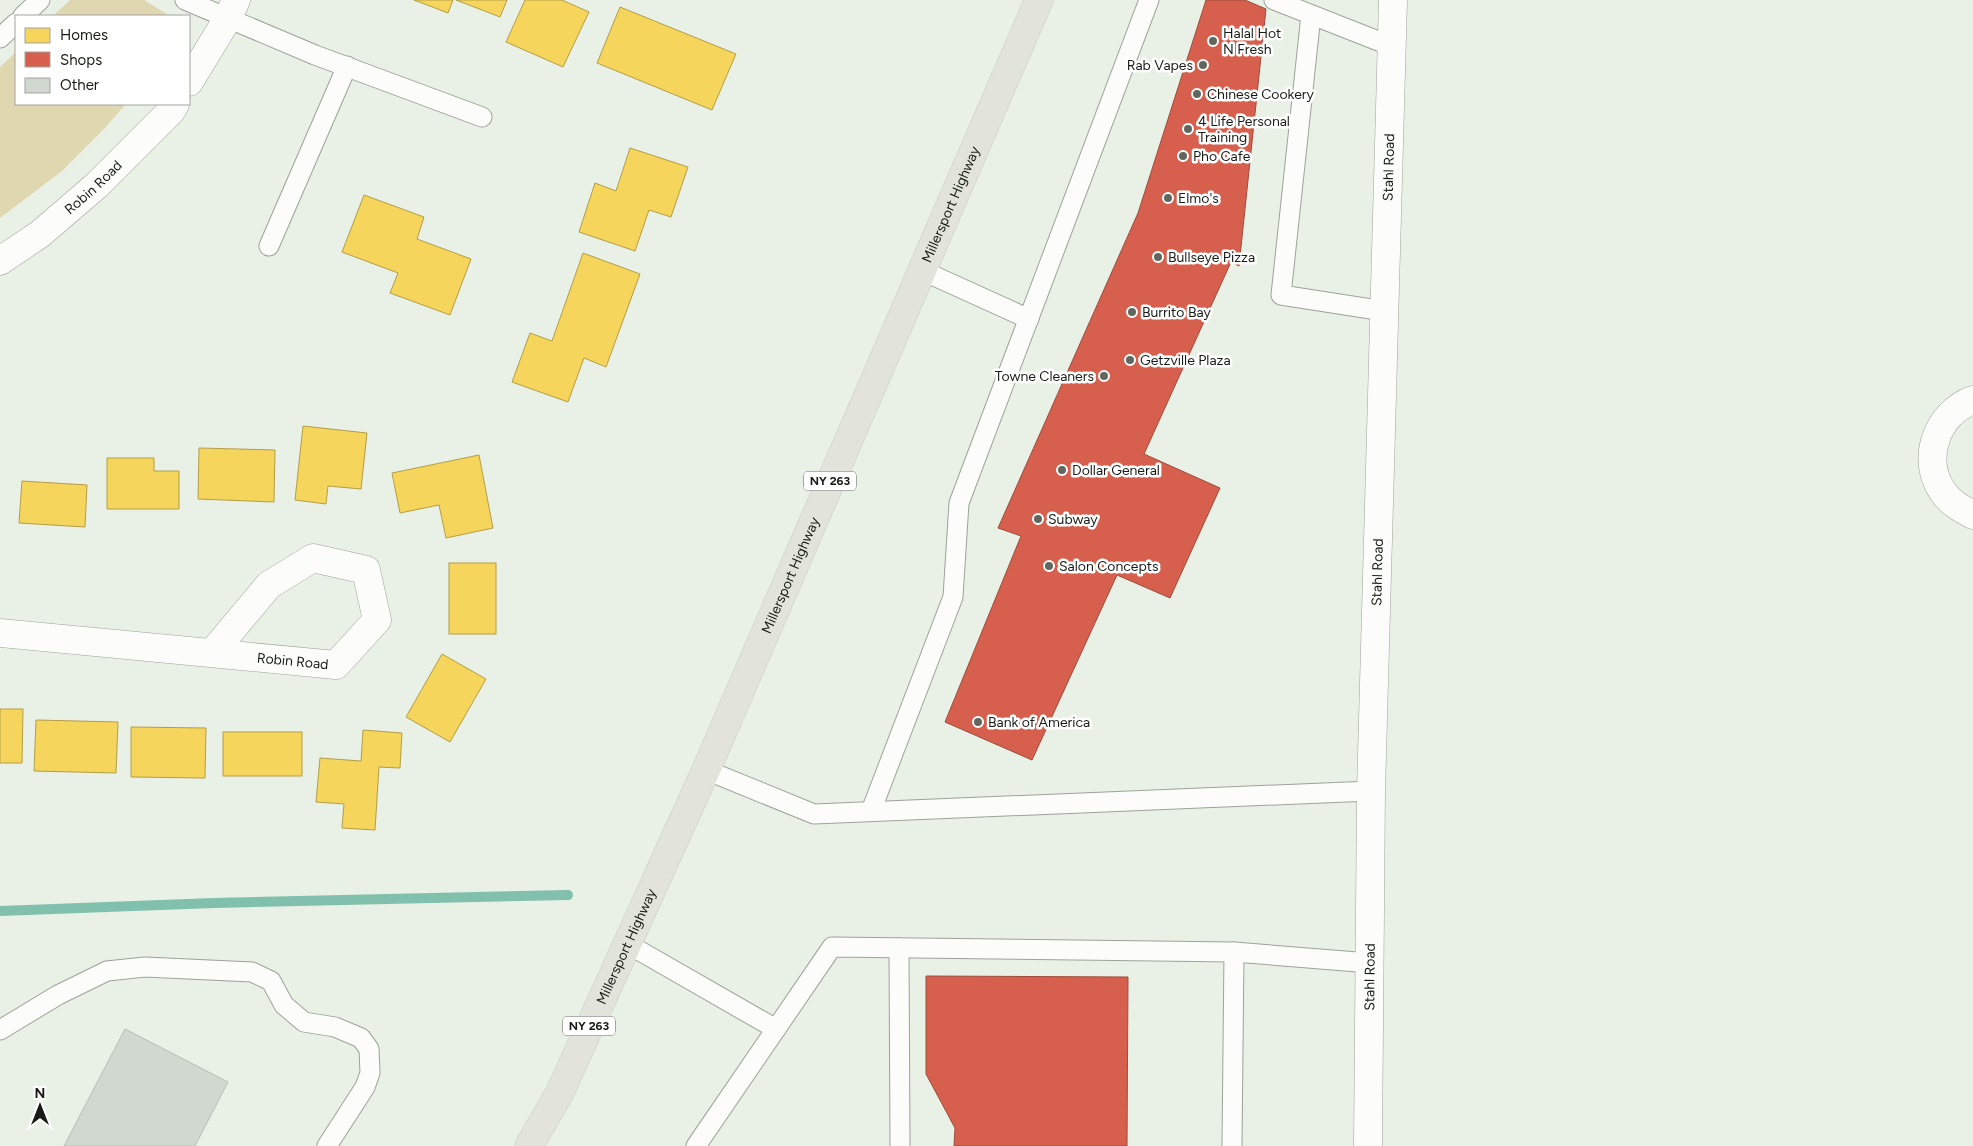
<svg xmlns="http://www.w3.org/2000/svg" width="1973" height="1146" viewBox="0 0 1973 1146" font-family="Figtree,sans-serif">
  <rect width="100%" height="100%" fill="#e9f0e5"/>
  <g fill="#dfd7b0">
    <polygon points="70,0 144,0 170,16 53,16"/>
    <polygon points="16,52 16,104 126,104 105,128 62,171 0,218 0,67"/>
  </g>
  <g fill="#f6d55c" stroke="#b39e47">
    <polygon points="414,0 453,0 448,13"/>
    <polygon points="456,0 507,0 500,17"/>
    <polygon points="525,0 562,0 589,12 563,67 506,42"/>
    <polygon points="620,7 736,54 712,110 597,63"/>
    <polygon points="630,148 688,167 671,217 649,210 635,251 579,232 595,183 616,191"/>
    <polygon points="364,195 424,217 417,239 471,259 450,315 390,293 398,273 342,252"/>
    <polygon points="583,253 640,274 606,367 584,358 568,402 512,382 530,333 552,341"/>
    <polygon points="303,426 367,433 361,489 328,486 326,504 295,500"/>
    <polygon points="199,448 275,450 274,502 198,499"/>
    <polygon points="479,455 493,528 446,538 439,505 400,513 392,473"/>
    <polygon points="107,458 154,458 154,471 179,471 179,509 107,509"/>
    <polygon points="22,481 87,485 85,527 19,523"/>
    <rect x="449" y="563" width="47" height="71"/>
    <polygon points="442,654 486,679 450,742 406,717"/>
    <polygon points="0,709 23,709 22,763 0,763"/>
    <polygon points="36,720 118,722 116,773 34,771"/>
    <polygon points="131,727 206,728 205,778 131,777"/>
    <polygon points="363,730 402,733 400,768 379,767 375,830 342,828 344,804 316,802 320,758 361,761"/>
    <rect x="223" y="732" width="79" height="44"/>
  </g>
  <g fill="#d6604d" stroke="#9d4c3c">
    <polygon points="1206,0 1245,0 1266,9 1239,266 1231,262 1144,454 1220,488 1170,598 1117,575 1032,760 945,722 1021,536 998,528 1138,213"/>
    <polygon points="926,976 1128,977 1127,1146 954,1146 955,1128 926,1074"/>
  </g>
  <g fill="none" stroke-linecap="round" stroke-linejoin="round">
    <polyline stroke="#81c0ac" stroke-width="10" points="0,911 214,903 568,895"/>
  </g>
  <polygon fill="#d0d8d0" stroke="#b8beb7" points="125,1029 228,1082 195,1146 64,1146"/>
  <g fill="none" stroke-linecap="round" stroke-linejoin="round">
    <defs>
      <g id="service">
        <polyline points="185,0 315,55 482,117"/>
        <polyline points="1274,0 1391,46"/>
        <polyline points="1311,15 1281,295 1384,311"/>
        <polyline points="23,16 40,0"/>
        <polyline points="0,38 16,23"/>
        <polyline points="269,246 347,66"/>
        <polyline points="921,270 1029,319"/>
        <polyline points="706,770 814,814 1371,791"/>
        <polyline points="871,811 953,597 959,503 1149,0"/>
        <polyline points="626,943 776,1029"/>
        <polyline points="899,948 900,1146"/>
        <polyline points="0,1030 58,995 107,971 145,967 252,972 271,981 284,1005 304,1022 335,1027 361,1038 369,1049 370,1073 365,1087 327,1146"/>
        <polyline points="696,1146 832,947 1234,952 1370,963"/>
        <polyline points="1232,1146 1234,952"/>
      </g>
      <g id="minor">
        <polyline points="189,82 228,18 236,0"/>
        <path id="s1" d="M0 261 40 234 97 185 171 111 175 104"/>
        <path d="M1973 400C1937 413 1920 459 1943 492 1950 503 1962 509 1973 515"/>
        <path id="s2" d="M0 633 336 665 377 620 366 570 313 558 269 585 212 653"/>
      </g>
      <g id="tertiary">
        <path id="s3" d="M1368 1146 1371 791 1393 0"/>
      </g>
      <g id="primary">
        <path id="s4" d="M529 1146 560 1092 706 770 1039 0"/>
      </g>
    </defs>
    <use href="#service" stroke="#9da29a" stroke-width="21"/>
    <use href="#minor" stroke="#9da29a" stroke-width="29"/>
    <use href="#tertiary" stroke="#9da29a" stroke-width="29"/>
    <use href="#primary" stroke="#c9ccc7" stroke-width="29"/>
    <use href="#service" stroke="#fcfdfb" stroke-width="19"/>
    <use href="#minor" stroke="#fcfdfb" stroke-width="28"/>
    <use href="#tertiary" stroke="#fcfdfb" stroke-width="28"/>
    <use href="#primary" stroke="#e2e4db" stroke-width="28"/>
  </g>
  <g fill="#61665e" stroke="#fff" stroke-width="2">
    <circle cx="1213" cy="41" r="5"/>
    <circle cx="1203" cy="65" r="5"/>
    <circle cx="1197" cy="94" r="5"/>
    <circle cx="1188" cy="129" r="5"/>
    <circle cx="1183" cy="156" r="5"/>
    <circle cx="1168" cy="198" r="5"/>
    <circle cx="1158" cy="257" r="5"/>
    <circle cx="1132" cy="312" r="5"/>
    <circle cx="1130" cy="360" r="5"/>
    <circle cx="1104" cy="376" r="5"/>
    <circle cx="1062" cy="470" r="5"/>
    <circle cx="1038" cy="519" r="5"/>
    <circle cx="1049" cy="566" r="5"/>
    <circle cx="978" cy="722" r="5"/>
  </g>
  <g text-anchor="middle" stroke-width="5" stroke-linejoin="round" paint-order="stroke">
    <g fill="#fff" stroke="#5d605b" stroke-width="1">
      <rect x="804" y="471.5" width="52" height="19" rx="4"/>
      <rect x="563" y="1016.5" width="52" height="19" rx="4"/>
    </g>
    <g font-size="12" font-weight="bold" fill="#181c15">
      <text x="830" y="485">NY 263</text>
      <text x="589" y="1030">NY 263</text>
    </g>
    <g font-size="14" fill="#181c15" stroke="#fff" text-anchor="start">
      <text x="1223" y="38">Halal Hot<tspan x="1223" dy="16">N Fresh</tspan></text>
      <text x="1193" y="70" text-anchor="end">Rab Vapes</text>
      <text x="1207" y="99">Chinese Cookery</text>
      <text x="1198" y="126">4 Life Personal<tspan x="1198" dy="16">Training</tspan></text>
      <text x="1193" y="161">Pho Cafe</text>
      <text x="1178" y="203">Elmo's</text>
      <text x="1168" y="262">Bullseye Pizza</text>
      <text x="1142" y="317">Burrito Bay</text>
      <text x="1140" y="365">Getzville Plaza</text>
      <text x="1094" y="381" text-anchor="end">Towne Cleaners</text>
      <text x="1072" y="475">Dollar General</text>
      <text x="1048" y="524">Subway</text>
      <text x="1059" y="571">Salon Concepts</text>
      <text x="988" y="727">Bank of America</text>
    </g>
    <g font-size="14" fill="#181c15" stroke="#fff">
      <text dy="5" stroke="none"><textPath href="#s3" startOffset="979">Stahl Road</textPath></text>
      <text dy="5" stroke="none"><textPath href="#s1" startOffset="119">Robin Road</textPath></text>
      <text dy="5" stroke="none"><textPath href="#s4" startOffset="1032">Millersport Highway</textPath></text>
      <text dy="5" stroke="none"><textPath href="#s3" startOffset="574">Stahl Road</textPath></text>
      <text dy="5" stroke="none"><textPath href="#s4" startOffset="628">Millersport Highway</textPath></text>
      <text dy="5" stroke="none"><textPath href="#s2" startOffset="294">Robin Road</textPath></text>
      <text dy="5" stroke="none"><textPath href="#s4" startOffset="222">Millersport Highway</textPath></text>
      <text dy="5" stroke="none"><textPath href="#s3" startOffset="169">Stahl Road</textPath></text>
    </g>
  </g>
  <rect x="15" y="15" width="175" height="90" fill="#ffffff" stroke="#a3a4a1"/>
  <rect x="25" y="28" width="25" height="15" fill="#f6d55c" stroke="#a3a4a1"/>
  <text x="60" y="40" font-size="15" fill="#181c15">Homes</text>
  <rect x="25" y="52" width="25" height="15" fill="#d6604d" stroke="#a3a4a1"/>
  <text x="60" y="65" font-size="15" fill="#181c15">Shops</text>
  <rect x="25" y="78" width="25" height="15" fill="#d0d8d0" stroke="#a3a4a1"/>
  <text x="60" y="90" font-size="15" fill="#181c15">Other</text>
  <g transform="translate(40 1106)" stroke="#ffffff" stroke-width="4" paint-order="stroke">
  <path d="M0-4L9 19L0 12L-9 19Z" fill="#181c15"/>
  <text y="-8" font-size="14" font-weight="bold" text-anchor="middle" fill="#181c15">N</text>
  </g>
</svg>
